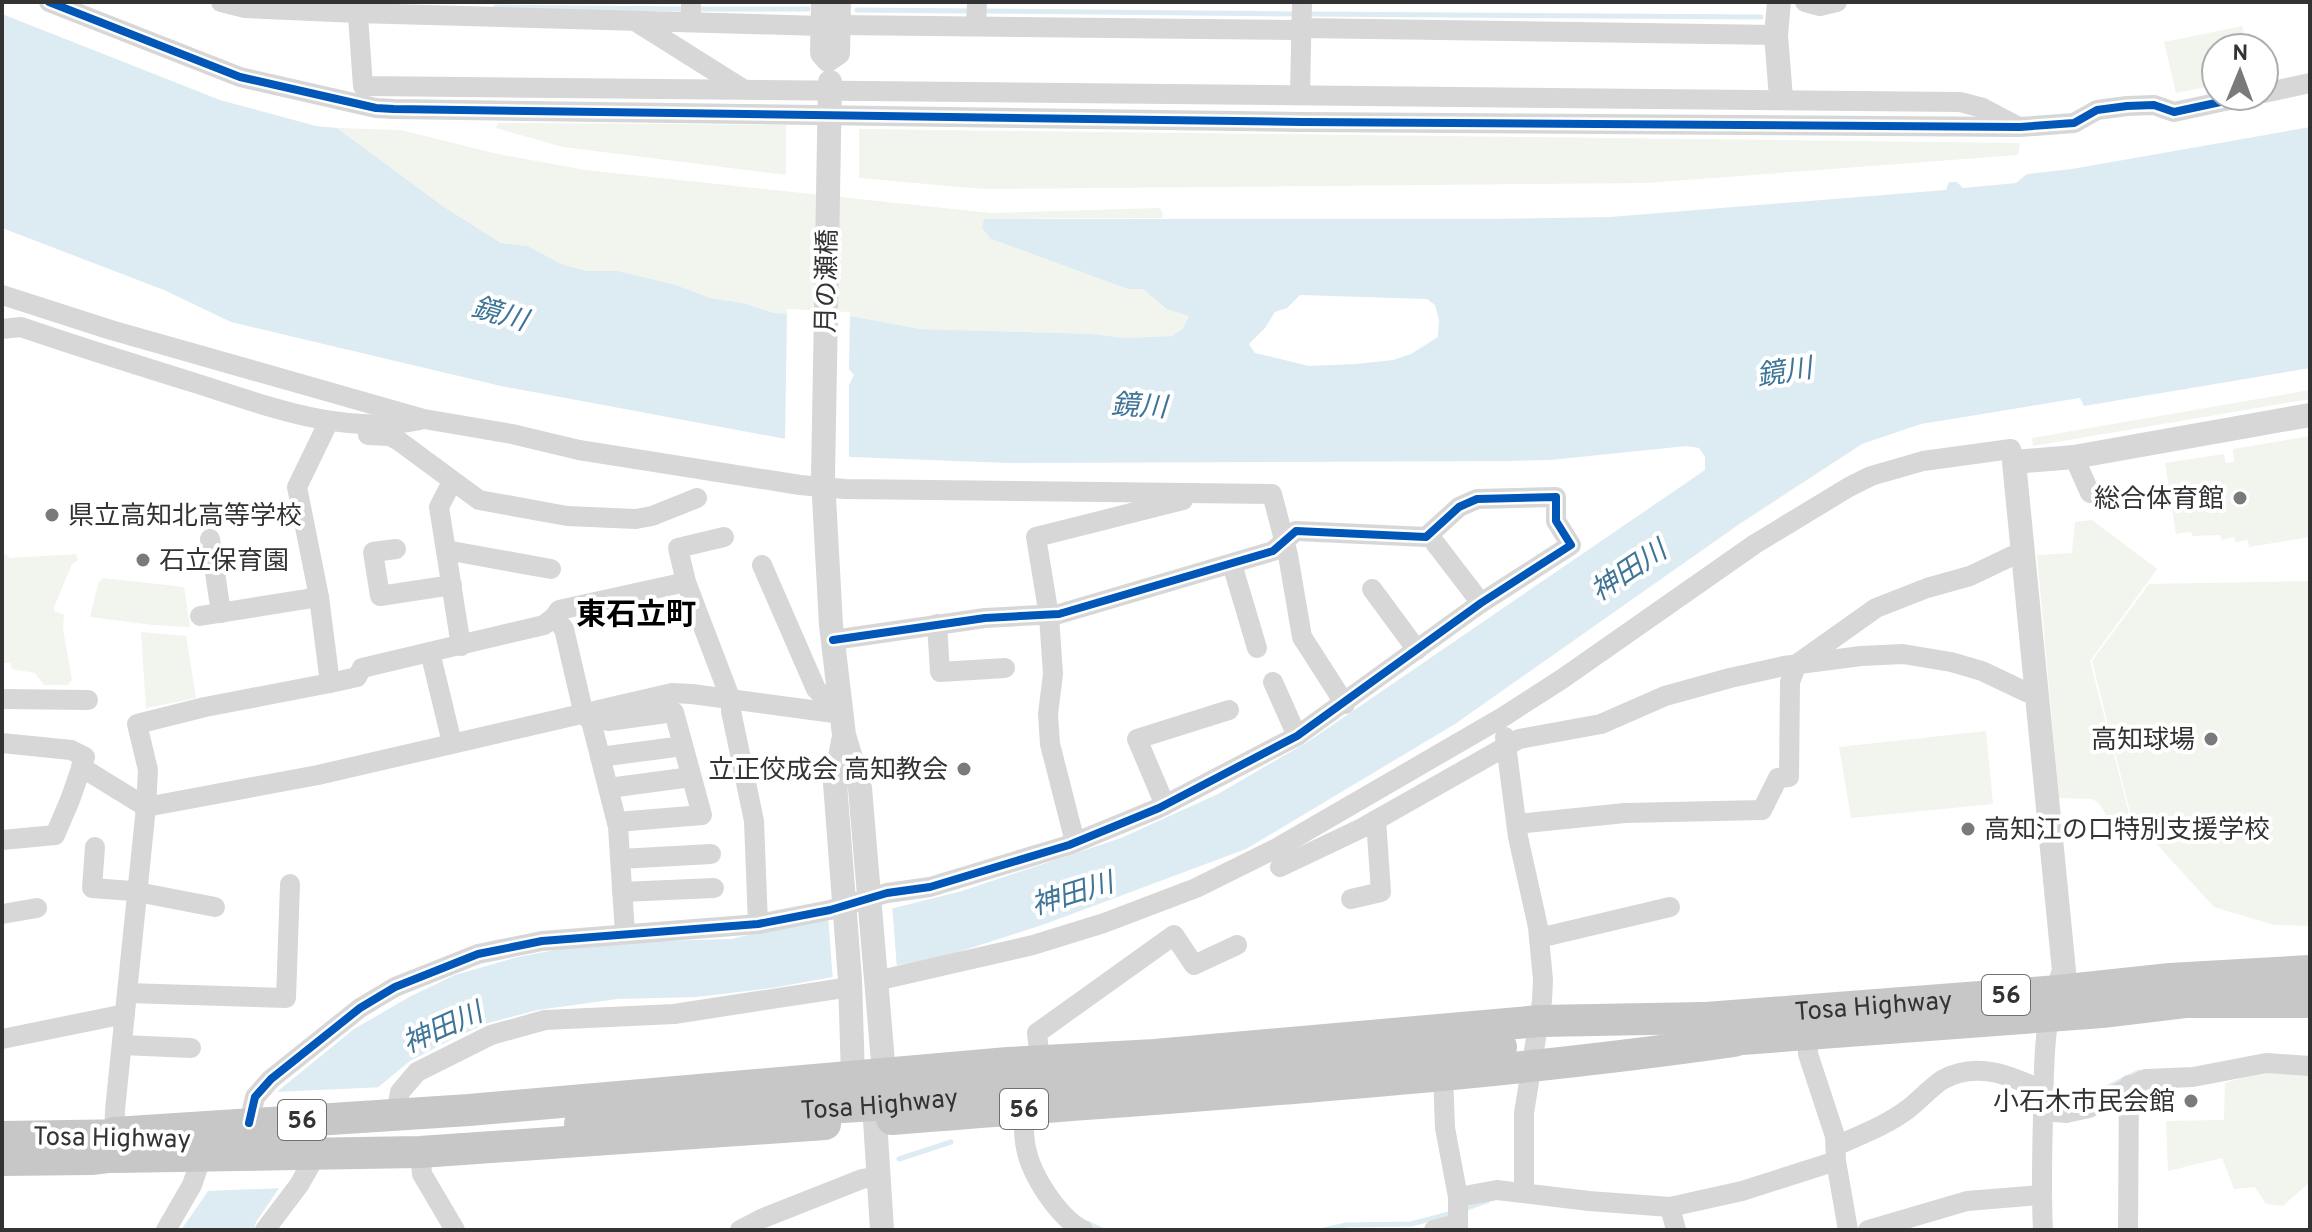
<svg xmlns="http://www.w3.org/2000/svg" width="2312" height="1232" viewBox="0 0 2312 1232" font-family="Overpass,'Noto Sans JP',sans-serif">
  <rect width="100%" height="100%" fill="#fff"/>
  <g fill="#f1f5ed">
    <polygon points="2242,26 2248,48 2216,48 2216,85 2176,93 2164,42"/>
    <polygon points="498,123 786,125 786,175 563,147 496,128"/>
    <polygon points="337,128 401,130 498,154 585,170 991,213 1160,208 1163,214 1162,218 984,219 982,228 991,239 1128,289 1143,289 1165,309 1189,316 1183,330 1172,336 1125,338 1092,334 920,329 856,317 774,313 743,303 710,298 676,285 618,271 587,271 561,264 528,246 501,243 444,207"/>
    <polygon points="859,129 2020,143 2018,155 1646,183 983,189 859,178"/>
    <polygon points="2310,390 2310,399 2033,446 2032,438"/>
    <polygon points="2310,436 2310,537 2249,547 2248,540 2236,542 2234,537 2222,540 2220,535 2192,536 2191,532 2176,534 2165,463 2224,454 2226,463 2234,462 2233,449"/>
    <polygon points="2092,520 2157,569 2090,661 2130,817 2147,835 2128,839 2118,835 2099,803 2092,799 2059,798 2037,555 2072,553 2075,522"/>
    <polygon points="2,554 6,554 10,558 76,554 78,560 72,564 54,607 54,611 64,615 63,629 72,680 68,685 44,685 35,673 12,669 10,663 2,663"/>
    <polygon points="103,578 184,587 190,627 153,625 90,617 98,584"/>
    <polygon points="2310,581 2310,926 2274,925 2214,907 2131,816 2092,661 2149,584"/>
    <polygon points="141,632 186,636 196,698 146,708"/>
    <polygon points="1986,731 1993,804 1851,818 1839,747"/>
    <polygon points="2265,1071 2310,1074 2310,1182 2283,1206 2266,1204 2255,1187 2234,1189 2222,1158 2168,1171 2166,1121 2224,1120 2225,1083"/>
  </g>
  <path fill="#ddebf3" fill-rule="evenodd" d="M2 14 220 100 316 126 337 128 444 207 501 243 528 246 561 264 587 271H618L676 285 710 298 743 303 774 313 856 317 920 329 1092 334 1125 338 1172 336 1183 329 1189 316 1166 309 1143 289H1128L991 239 982 228 984 219H1488L1610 217 1946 190 1949 182H1957L1963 188 2016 183 2027 174 2072 169 2310 127V368L2084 406 2080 398 1921 424 1862 444 1738 525 1455 724 1246 849 1045 924 943 957 772 988 696 997 617 999 538 1010 488 1023 452 1039 410 1061 309 1144 256 1222 254 1230H181L278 1091 354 1029 411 996 455 975 518 957 592 943 732 939 805 921H827L894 908 962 891 1121 838 1218 794 1309 741 1705 470V457L1699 448 1687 446 1550 460 1507 461 1009 463 851 457 786 439 501 386 231 322 164 290 2 228ZM1300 295 1427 299 1435 305 1439 320 1438 337 1411 354 1393 360 1356 364 1309 366 1255 353 1249 344 1265 328 1275 312 1287 308Z"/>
  <g fill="#fff">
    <polygon points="787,309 850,312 849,369 854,375 849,385 849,461 785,443"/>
    <polygon points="892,904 897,969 833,981 828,916"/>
    <polygon points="385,1087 322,1133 284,1188 205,1191 273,1092"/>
  </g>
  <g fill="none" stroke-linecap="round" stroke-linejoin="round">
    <g stroke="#ddebf3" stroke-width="5">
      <polyline points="496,7 685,9"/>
      <polyline points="696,9 808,9"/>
      <polyline points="857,10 972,11"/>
      <polyline points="981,11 1295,14"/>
      <polyline points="1308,14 1761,17"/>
      <polyline points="2080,1101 2139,1072"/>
      <polyline points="899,1159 951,1142"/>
      <polyline points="1462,1210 1487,1201"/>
      <polyline points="1087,1223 1102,1230"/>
      <polyline points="1324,1230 1346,1225 1411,1224 1453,1213"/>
    </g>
    <g stroke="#d7d7d7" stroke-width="20">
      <polyline points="49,2 240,77 376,108 394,109 1301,122 2020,127 2074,123 2097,110 2127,106 2154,105 2174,112 2248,96"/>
      <polyline points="221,2 245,8 357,13 822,26"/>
      <polyline points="357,2 363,86 1960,102 1983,108 2017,126"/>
      <polyline points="691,2 691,22"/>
      <polyline points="1805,2 1820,6 1837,2"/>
      <polyline points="638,23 743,89"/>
      <polyline points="839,25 1301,30"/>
      <polyline points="976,26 977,2"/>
      <polyline points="1301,28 1776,35"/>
      <polyline points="2264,93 2310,83"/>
      <polyline points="1300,94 1302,2"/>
      <polyline points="2,295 111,330 424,419 512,434 579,450 800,485 845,489 1272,494 1288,555 1302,637 1345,704"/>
      <path d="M2 329 21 327C79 347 137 365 195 383 268 406 343 436 420 420"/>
      <polyline points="329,421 297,487 319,597 330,683 357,677 362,668 544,625 554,617 564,629 584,715 591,721 618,827 625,933"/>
      <polyline points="368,435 390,436 399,441 479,500 567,516 636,519 652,516 697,498"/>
      <polyline points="2074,457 2090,493"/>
      <polyline points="452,482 439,507 461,646"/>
      <polyline points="210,539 221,613"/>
      <polyline points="1435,543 1481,603"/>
      <polyline points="396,549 373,552 380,596 452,585"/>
      <polyline points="446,550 551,569"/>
      <polyline points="1232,564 1257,648"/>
      <polyline points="762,565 816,689 841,714"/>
      <polyline points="686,582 678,548 724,537"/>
      <polyline points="1372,589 1417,650"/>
      <polyline points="200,616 319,597"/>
      <polyline points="554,617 559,610 686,582 731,700 731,711 754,821 758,924"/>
      <polyline points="937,624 940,672 1005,668"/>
      <polyline points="430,652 452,743"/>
      <polyline points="1273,682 1297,736"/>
      <polyline points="2,699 88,700"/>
      <polyline points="608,721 674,712 702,815 617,822"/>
      <polyline points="1505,737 1518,837 1538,927 1543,980 1542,1001 1524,1113 1524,1192"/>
      <polyline points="2,743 71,750 85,757 70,800 55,835 2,840"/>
      <polyline points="600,757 683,746"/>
      <polyline points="81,767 146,807 318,775 672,693 692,694 841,714"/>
      <polyline points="609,788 691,777"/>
      <polyline points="1165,805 1137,739 1229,710"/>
      <polyline points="1517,824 1625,813 1762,810 1778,778 1789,777 1790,682 1797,664 1876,608 1927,588 1970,576 2012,556 2023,555"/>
      <polyline points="1075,842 1050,744 1048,714 1053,674 1049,616 1036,537 1183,500"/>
      <polyline points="95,847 92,888 132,891 215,907"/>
      <polyline points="620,859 711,854"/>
      <polyline points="1280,867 1362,828 1519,739 1601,724 1665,696 1730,678 1784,666 1861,656 1903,654 1951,662 1982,671 2026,692 2037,693"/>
      <polyline points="622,892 714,888"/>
      <polyline points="1351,899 1381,892 1376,820"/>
      <polyline points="2,914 37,908"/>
      <polyline points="1539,938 1670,907"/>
      <polyline points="876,981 1033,945 1104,923 1196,888 1277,848 1503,717 1562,679 1755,544 1849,487 1871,476 1923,461 2011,449 2014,462"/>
      <polyline points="127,993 286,998 290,884"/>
      <polyline points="1808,1035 1808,1054 1835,1136 1836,1161 1848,1230"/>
      <polyline points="2,1039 125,1014"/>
      <polyline points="122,1045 191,1048"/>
      <polyline points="1040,1061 1037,1033 1174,935 1194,965 1237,945"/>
      <polyline points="1443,1075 1445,1128 1458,1197 1458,1230"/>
      <path d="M1024 1109C1024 1122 1023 1135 1026 1148 1031 1175 1058 1217 1083 1230"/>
      <polyline points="2043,1111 2066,1113 2089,1108 2146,1079 2193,1077 2266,1063 2310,1066"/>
      <polyline points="396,1114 400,1092 417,1072 491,1035 545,1020 674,1014 850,987"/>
      <polyline points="249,1123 255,1097 271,1079 360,1008 395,987 478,954 542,941 758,924 830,910 887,893 930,887 1069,845 1159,808 1297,736 1481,603 1571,545 1556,521 1556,497 1477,499 1459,507 1426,537 1296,531 1273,551 1059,614 985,618 833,640"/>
      <polyline points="114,1144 115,1110 146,807 148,770 137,724 205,707 330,683"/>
      <path d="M1836 1146C1860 1135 1887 1125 1908 1109 1920 1100 1930 1088 1942 1080 1977 1060 2011 1076 2044 1091"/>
      <polyline points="420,1152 422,1174 455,1230"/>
      <polyline points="1458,1197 1497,1190 1589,1201 1670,1207 1742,1191 1836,1161"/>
      <polyline points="1670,1207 1676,1230"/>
      <polyline points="166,1230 192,1185 202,1156"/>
      <polyline points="265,1230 299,1185 316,1155"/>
      <polyline points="740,1230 761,1219 862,1179 879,1176"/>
      <polyline points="1434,1230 1457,1224"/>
      <polyline points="1868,1230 1967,1201 2041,1195"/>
      <path d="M2043 1230C2041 1192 2042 1154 2043 1116 2044 1083 2043 1049 2049 1016"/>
      <polyline points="2128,1230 2129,1085"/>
    </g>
    <g stroke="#d7d7d7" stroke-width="24">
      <polyline points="823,2 822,53 828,60 838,53 839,2"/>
      <polyline points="1779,2 1776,35 1781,98"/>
      <polyline points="823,479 831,625 844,735 860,788 884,1074 875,1120 882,1230"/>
      <polyline points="843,741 835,783 850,980 853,1077 859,1089"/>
      <polyline points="2053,1003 2064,971 2014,462 2074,457 2310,415"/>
    </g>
    <g stroke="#c7c7c7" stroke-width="32">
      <path id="s1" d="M1680 1020 2058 991 2170 979 2310 971"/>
      <polyline points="1715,1041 2102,1012 2185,1002 2310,1002"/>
      <polyline points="1179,1075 1501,1047"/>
      <path d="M892 1119C1173 1096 1454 1081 1734 1041"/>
      <polyline points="114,1133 469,1110 1008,1063 1155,1055 1540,1021 1703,1018"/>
      <polyline points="2,1137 135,1135"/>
      <polyline points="114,1157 420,1152 825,1124"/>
      <polyline points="2,1160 91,1159 132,1154"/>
    </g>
    <polyline stroke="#d7d7d7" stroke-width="24" points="823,479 830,82"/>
    <path stroke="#c7c7c7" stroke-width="32" id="s2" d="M580 1124 874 1105 1179 1075"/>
    <defs>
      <g id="cycleway">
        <polyline points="49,2 240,77 376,108 394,109 1301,122 2020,127 2074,123 2097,110 2127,106 2154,105 2174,112 2248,96"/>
        <polyline points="249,1123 255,1097 271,1079 360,1008 395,987 478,954 542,941 758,924 830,910 887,893 930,887 1069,845 1159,808 1297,736 1481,603 1571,545 1556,521 1556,497 1477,499 1459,507 1426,537 1296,531 1273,551 1059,614 985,618 833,640"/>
      </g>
    </defs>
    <use href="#cycleway" stroke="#fff" stroke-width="13"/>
    <use href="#cycleway" stroke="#0057b8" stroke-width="8"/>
  </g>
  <g fill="#7a7a7a" stroke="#fff" stroke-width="3">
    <circle cx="2240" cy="498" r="8"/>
    <circle cx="52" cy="515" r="8"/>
    <circle cx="143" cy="560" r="8"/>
    <circle cx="2211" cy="739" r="8"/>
    <circle cx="964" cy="769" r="8"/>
    <circle cx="1968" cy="829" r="8"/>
    <circle cx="2191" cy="1101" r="8"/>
  </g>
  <g text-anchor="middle" stroke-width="8" stroke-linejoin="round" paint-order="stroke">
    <g fill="#fff" stroke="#707070" stroke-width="2">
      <rect x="1982" y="975" width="48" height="40" rx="6"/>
      <rect x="1000" y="1089" width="48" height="40" rx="6"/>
      <rect x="278" y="1100" width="48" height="40" rx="6"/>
    </g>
    <g font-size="24" font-weight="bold" fill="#333">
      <text x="2006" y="1003">56</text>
      <text x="1024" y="1117">56</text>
      <text x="302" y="1128">56</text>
    </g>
    <g font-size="26" fill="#333" stroke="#fff">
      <text transform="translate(826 281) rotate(-89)" y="9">月の瀬橋</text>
      <text dy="9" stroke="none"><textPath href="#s1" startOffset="194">Tosa Highway</textPath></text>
      <text dy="9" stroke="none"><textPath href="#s2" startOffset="300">Tosa Highway</textPath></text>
      <text transform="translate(112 1137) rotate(1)" y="9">Tosa Highway</text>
    </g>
    <g font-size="26" fill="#333" stroke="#fff" text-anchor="end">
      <text x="2224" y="507">総合体育館</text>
      <text x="68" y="524" text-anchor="start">県立高知北高等学校</text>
      <text x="159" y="569" text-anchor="start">石立保育園</text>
      <text x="2195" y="748">高知球場</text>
      <text x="948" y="778">立正佼成会 高知教会</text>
      <text x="1984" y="838" text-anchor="start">高知江の口特別支援学校</text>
      <text x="2175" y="1110">小石木市民会館</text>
    </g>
    <g font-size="28" font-style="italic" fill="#3f7597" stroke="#fff">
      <text transform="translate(500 313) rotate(16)" y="10">鏡川</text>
      <text transform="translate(1784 371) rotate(-9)" y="10">鏡川</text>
      <text transform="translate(1139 405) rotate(3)" y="10">鏡川</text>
      <text transform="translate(1628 570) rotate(-34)" y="10">神田川</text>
      <text transform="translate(1072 893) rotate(-17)" y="10">神田川</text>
      <text transform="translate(442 1027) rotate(-24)" y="10">神田川</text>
    </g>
    <g font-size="30" font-weight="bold" fill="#000" stroke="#fff">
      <text x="636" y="624">東石立町</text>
    </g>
  </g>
  <rect width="2312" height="1232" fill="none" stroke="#333333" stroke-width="8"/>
  <g transform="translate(2240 72) rotate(1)"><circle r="38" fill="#ffffff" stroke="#adadad" stroke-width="2"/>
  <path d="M0-6L14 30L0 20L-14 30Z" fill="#7a7a7a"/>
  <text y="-12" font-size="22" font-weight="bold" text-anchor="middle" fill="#333333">N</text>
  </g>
</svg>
